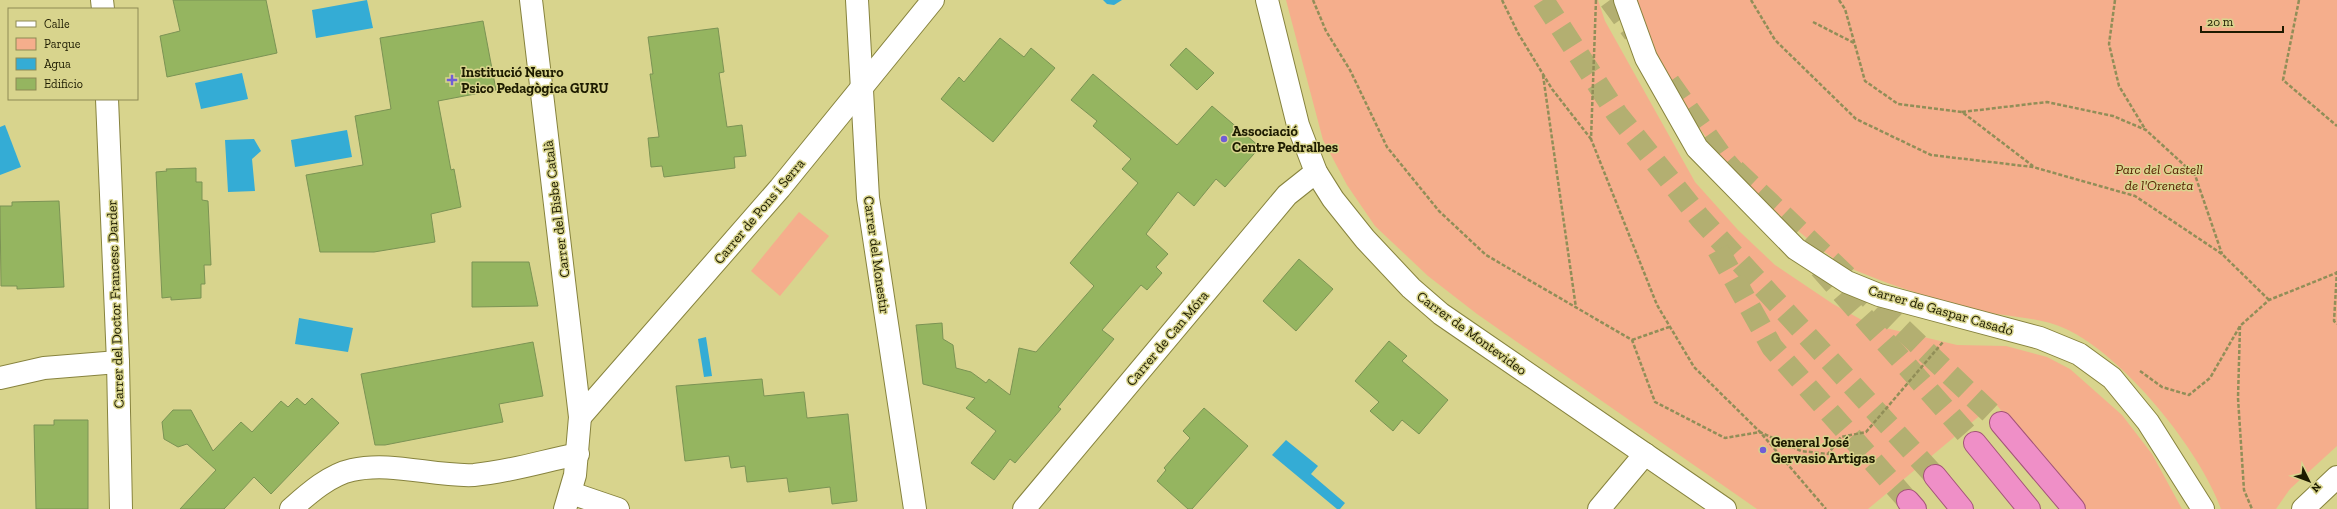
<svg xmlns="http://www.w3.org/2000/svg" width="2337" height="509" viewBox="0 0 2337 509" font-family="'Zilla Slab',serif">
  <rect width="100%" height="100%" fill="#d8d48d"/>
  <g fill="#f5ae8c">
    <polygon points="1286,0 1598,0 1605,21 1695,182 1738,230 1775,265 1833,304 1869,324 1957,345 2006,346 2047,357 2070,369 2122,415 2152,454 2182,509 2083,509 1995,403 1868,509 1757,509 1477,314 1428,276 1375,226 1347,185 1323,140"/>
    <path d="M1637 0H2337V446L2290 489 2276 509H2221C2200 450 2124 356 2066 329 2038 316 2007 318 1978 310 1937 300 1895 287 1857 271 1835 262 1814 244 1796 229 1771 208 1746 185 1725 161 1697 129 1667 78 1649 39 1644 27 1641 13 1637 0Z"/>
    <polygon points="799,212 829,236 780,296 751,271"/>
  </g>
  <g fill="#34acd5">
    <polygon points="367,0 373,28 316,38 312,10"/>
    <polygon points="1103,0 1122,0 1114,5 1107,4"/>
    <polygon points="242,73 248,99 201,109 195,83"/>
    <polygon points="5,125 21,167 0,175 0,127"/>
    <polygon points="347,130 352,157 295,167 291,140"/>
    <polygon points="254,139 261,151 252,159 255,191 228,192 225,140"/>
    <polygon points="299,318 353,328 348,352 295,344"/>
    <polygon points="706,337 712,376 704,377 698,339"/>
    <polygon points="1286,440 1318,466 1311,474 1345,503 1340,509 1337,509 1272,455"/>
  </g>
  <g fill="#95b560" stroke="#7b9354">
    <polygon points="173,0 266,0 277,53 167,77 160,36 180,31"/>
    <polygon points="483,21 496,90 438,101 451,170 454,169 461,207 431,214 435,242 374,252 320,252 306,175 363,165 355,116 391,109 380,38"/>
    <polygon points="718,28 724,72 719,73 727,127 742,125 746,156 734,157 735,168 664,177 662,166 651,167 648,138 659,137 650,74 653,74 648,37"/>
    <polygon points="1000,38 1024,57 1031,48 1055,68 993,142 941,99 959,77 964,82"/>
    <polygon points="1186,48 1214,73 1197,90 1170,65"/>
    <polygon points="1093,74 1177,145 1212,106 1260,147 1225,187 1216,179 1194,206 1178,192 1146,234 1168,254 1156,267 1162,273 1147,290 1141,285 1102,330 1114,339 1058,407 1061,409 1015,463 1010,459 994,480 971,463 996,431 966,408 975,398 923,384 916,325 942,323 943,339 953,345 956,368 971,372 986,383 989,379 1010,395 1019,348 1036,352 1094,286 1070,263 1138,183 1122,169 1131,159 1093,126 1097,121 1071,100"/>
    <polygon points="196,168 196,182 202,182 202,200 208,201 211,265 204,265 205,284 201,284 201,298 171,300 171,297 162,298 156,172 167,171 166,169"/>
    <polygon points="59,201 64,287 17,289 17,286 1,286 0,206 12,206 12,202"/>
    <polygon points="1299,259 1333,289 1296,331 1263,301"/>
    <polygon points="472,262 529,262 538,306 472,307"/>
    <polygon points="1389,341 1407,356 1402,361 1448,400 1419,434 1402,420 1393,431 1370,411 1379,402 1355,381"/>
    <polygon points="533,342 543,396 499,404 503,422 385,445 375,445 361,374"/>
    <polygon points="762,379 764,396 804,392 807,418 848,414 857,501 832,504 830,487 789,492 787,478 747,482 745,466 731,468 729,456 685,461 676,386"/>
    <polygon points="297,398 305,405 312,398 339,423 271,494 254,477 224,509 180,509 216,470 187,444 178,447 164,439 162,422 173,410 191,410 213,451 241,422 252,432 281,401 288,407"/>
    <polygon points="1204,408 1248,446 1192,509 1188,509 1157,481 1166,470 1164,468 1190,438 1183,431"/>
    <polygon points="54,420 88,420 88,509 36,509 34,425 54,425"/>
  </g>
  <g fill="none" stroke-linecap="round" stroke-linejoin="round">
    <g stroke="#b3af71" stroke-width="22" stroke-dasharray="22 11" stroke-linecap="butt">
      <polyline points="1543,0 1617,114 1700,218 1935,476"/>
      <polyline points="1610,0 1634,33"/>
      <polyline points="1669,82 1724,160 1744,183"/>
      <polyline points="1735,170 2001,423"/>
      <polyline points="1718,250 1772,347 1908,501"/>
      <polyline points="1820,268 1975,443"/>
    </g>
    <defs>
      <g id="minor">
        <polyline points="102,0 103,9"/>
        <polyline points="857,0 868,198 915,509"/>
        <polyline points="1625,0 1646,58 1697,148 1796,249 1847,282 1879,295 2040,338 2079,354 2112,378 2148,422 2203,509"/>
        <polyline points="107,99 118,362 121,509"/>
        <polyline points="0,378 44,368 118,362"/>
        <polyline points="580,417 780,188 933,0"/>
        <polyline points="571,493 618,509"/>
        <path d="M291 509C308 494 329 475 352 470 392 461 434 477 474 475 509 472 543 461 578 454"/>
        <polyline points="1024,509 1287,195 1316,172"/>
        <polyline points="1599,509 1645,454"/>
        <polyline points="2303,509 2337,477"/>
      </g>
      <g id="tertiary">
        <polyline points="531,0 580,417 575,475 565,509"/>
        <polyline points="1267,0 1298,125 1316,172 1333,199 1365,239 1411,288 1441,314 1725,509"/>
      </g>
      <g id="trunk">
        <polyline points="2001,423 2074,509"/>
        <polyline points="1975,443 2029,509"/>
        <polyline points="1935,476 1962,509"/>
        <polyline points="1908,501 1915,509"/>
      </g>
    </defs>
    <use href="#minor" stroke="#87833e" stroke-width="24"/>
    <use href="#tertiary" stroke="#87833e" stroke-width="24"/>
    <use href="#trunk" stroke="#a35478" stroke-width="24"/>
    <g stroke="#918e58" stroke-width="2.5" stroke-dasharray="4 2" stroke-linecap="butt">
      <polyline points="1313,0 1326,31 1350,70 1387,147 1439,211 1486,255 1632,340 1655,402 1725,438 1760,432 1801,451 1828,454 1841,437 1866,432 1943,342"/>
      <polyline points="1502,0 1518,33 1552,89 1591,139"/>
      <polyline points="1596,0 1591,139 1657,305 1694,367 1760,432 1826,509"/>
      <polyline points="1751,0 1775,40 1856,119 1931,155 2033,167 2135,196 2222,254 2269,300"/>
      <polyline points="1839,0 1845,9 1865,81 1898,104 1962,112 2033,166"/>
      <polyline points="2115,0 2109,44 2119,86 2145,129"/>
      <polyline points="2299,0 2283,80 2337,126"/>
      <polyline points="1813,22 1854,43"/>
      <polyline points="1543,75 1576,308"/>
      <polyline points="1962,112 2047,102 2113,116 2146,130 2195,175 2222,254"/>
      <polyline points="2337,271 2334,321 2337,324"/>
      <polyline points="2240,326 2238,398 2244,490 2252,509"/>
      <polyline points="1632,340 1669,327"/>
      <polyline points="2140,371 2162,387 2189,395 2210,378 2240,326 2269,300 2336,273"/>
    </g>
    <use href="#minor" stroke="#fff" stroke-width="22"/>
    <use href="#tertiary" stroke="#fff" stroke-width="22"/>
    <use href="#trunk" stroke="#ef8fc7" stroke-width="22"/>
  </g>
  <g fill="#705dd7" stroke="#d8d48d" stroke-width="1.5">
    <path d="M450 74h4v4h4v4h-4v4h-4v-4h-4v-4h4z"/>
    <circle cx="1224" cy="139" r="4"/>
    <circle cx="1763" cy="450" r="4"/>
  </g>
  <g text-anchor="middle" stroke-width="3" stroke-linejoin="round" paint-order="stroke">
    <g font-size="14" font-weight="bold" fill="#1d1b00" stroke="#d8d48d" text-anchor="start">
      <text x="461" y="77">Institució Neuro<tspan x="461" dy="16">Psico Pedagògica GURU</tspan></text>
      <text x="1232" y="136">Associació<tspan x="1232" dy="16">Centre Pedralbes</tspan></text>
      <text x="1771" y="447">General José<tspan x="1771" dy="16">Gervasio Artigas</tspan></text>
    </g>
    <g font-size="14" font-style="italic" fill="#582203" stroke="#d8d48d">
      <text x="2159" y="174">Parc del Castell<tspan x="2159" dy="16">de l'Oreneta</tspan></text>
    </g>
    <g font-size="14" fill="#1d1b00" stroke="#d8d48d">
      <text transform="translate(556 209) rotate(-97)" y="5">Carrer del Bisbe Català</text>
      <text transform="translate(759 211) rotate(-50)" y="5">Carrer de Pons i Serra</text>
      <text transform="translate(877 255) rotate(82)" y="5">Carrer del Monestir</text>
      <text transform="translate(115 304) rotate(-92)" y="5">Carrer del Doctor Francesc Darder</text>
      <text transform="translate(1941 310) rotate(16)" y="5">Carrer de Gaspar Casadó</text>
      <text transform="translate(1472 333) rotate(36)" y="5">Carrer de Montevideo</text>
      <text transform="translate(1167 338) rotate(-50)" y="5">Carrer de Can Móra</text>
    </g>
  </g>
  <rect x="8" y="8" width="130" height="92" fill="#d8d48d" stroke="#8d8a55"/>
  <rect x="16" y="21" width="20" height="6" fill="#ffffff" stroke="#8d8a55"/>
  <text x="44" y="28" font-size="12" fill="#1d1b00">Calle</text>
  <rect x="16" y="38" width="20" height="12" fill="#f5ae8c" stroke="#8d8a55"/>
  <text x="44" y="48" font-size="12" fill="#1d1b00">Parque</text>
  <rect x="16" y="58" width="20" height="12" fill="#34acd5" stroke="#8d8a55"/>
  <text x="44" y="68" font-size="12" fill="#1d1b00">Agua</text>
  <rect x="16" y="78" width="20" height="12" fill="#95b560" stroke="#8d8a55"/>
  <text x="44" y="88" font-size="12" fill="#1d1b00">Edificio</text>
  <g transform="translate(2309 481) rotate(132)" stroke="#d8d48d" stroke-width="3" paint-order="stroke">
  <path d="M0-3L7 15L0 10L-7 15Z" fill="#1d1b00"/>
  <text y="-6" font-size="11" font-weight="bold" text-anchor="middle" fill="#1d1b00">N</text>
  </g>
  <path d="M2201 26v6h82v-6" fill="none" stroke="#1d1b00" stroke-width="2"/>
  <text x="2207" y="26" font-size="12" fill="#1d1b00" stroke="#d8d48d" stroke-width="3" paint-order="stroke">20 m</text>
</svg>
